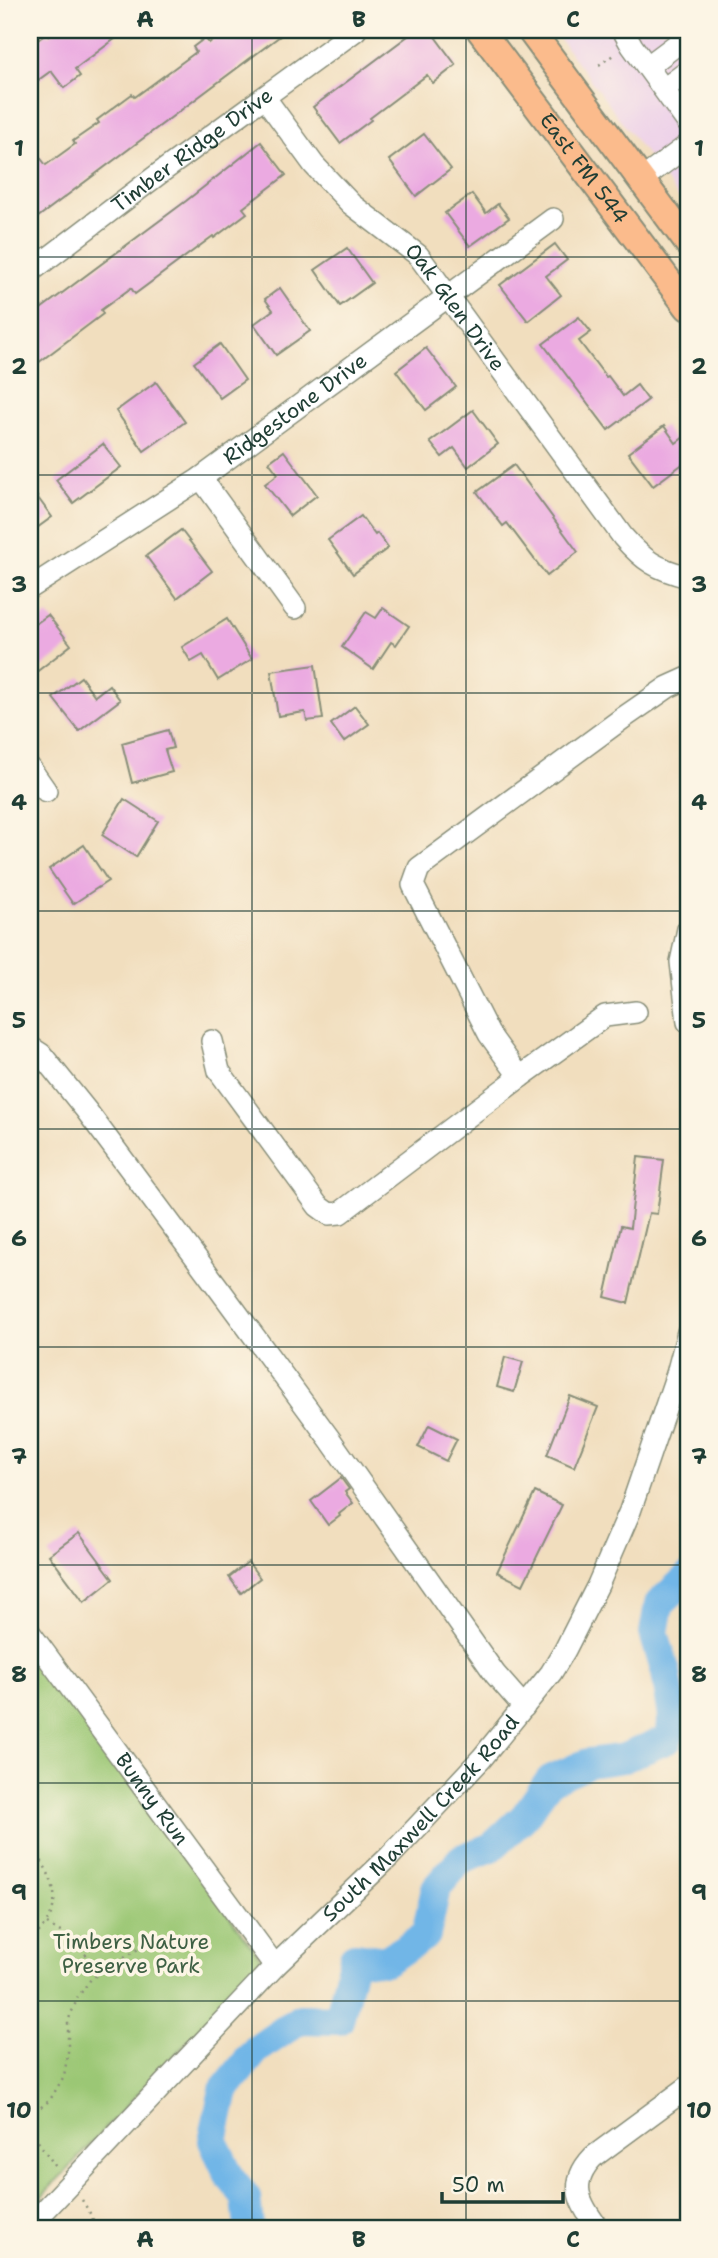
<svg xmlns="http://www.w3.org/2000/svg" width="718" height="2258" viewBox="0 0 718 2258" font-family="'Shantell Sans',sans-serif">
  <rect width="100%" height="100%" fill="#fcf5e5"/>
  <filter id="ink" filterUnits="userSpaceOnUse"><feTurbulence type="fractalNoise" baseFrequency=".0143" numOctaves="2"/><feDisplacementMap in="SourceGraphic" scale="14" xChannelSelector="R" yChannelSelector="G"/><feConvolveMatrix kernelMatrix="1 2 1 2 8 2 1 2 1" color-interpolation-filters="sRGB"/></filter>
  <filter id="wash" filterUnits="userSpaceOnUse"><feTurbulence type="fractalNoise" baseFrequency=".00686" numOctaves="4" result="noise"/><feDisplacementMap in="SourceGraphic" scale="28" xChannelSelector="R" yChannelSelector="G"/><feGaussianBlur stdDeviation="1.57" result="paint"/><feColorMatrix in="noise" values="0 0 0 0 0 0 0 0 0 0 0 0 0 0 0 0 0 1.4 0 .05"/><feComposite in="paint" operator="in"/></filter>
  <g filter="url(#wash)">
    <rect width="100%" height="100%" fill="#f1debe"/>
    <polygon fill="#edd1e9" points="553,30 688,30 688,210"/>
    <polygon fill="#9bc775" stroke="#5d8254" stroke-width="2" points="30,1647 263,1961 30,2209"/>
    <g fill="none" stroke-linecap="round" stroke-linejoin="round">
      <polyline stroke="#71b6e7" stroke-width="30" points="249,2228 246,2197 230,2177 213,2141 224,2090 256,2050 300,2019 339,2020 354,1957 385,1961 426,1935 436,1888 461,1859 492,1847 524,1817 550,1780 588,1763 624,1758 668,1739 673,1717 666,1673 654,1633 659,1604 688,1577"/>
    </g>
    <g id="blocks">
      <g fill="#ebaae1">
        <polygon points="57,30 110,30 116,38 75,69 80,76 64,88 51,71 30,86 30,46 47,33 49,36"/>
        <polygon points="226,30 288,30 30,223 30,161 38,155 46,165 75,144 73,141 99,123 97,120 132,94 135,97 196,52 193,47 205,38 209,43"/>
        <polygon points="416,30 430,30 456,65 433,83 427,75 370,118 371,120 340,143 313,107"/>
        <polygon points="424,134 451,169 416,196 389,160"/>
        <polygon points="261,142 286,175 243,208 247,213 214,238 213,236 135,294 131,288 101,310 103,314 30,369 30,317 186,201"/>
        <polygon points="472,194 486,213 498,204 509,218 470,246 445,213"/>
        <polygon points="555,244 567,260 546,276 561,295 528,321 500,285"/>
        <polygon points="347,248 372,283 340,306 315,270"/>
        <polygon points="280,288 310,331 276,355 254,324 273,310 265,299"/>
        <polygon points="579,317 591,332 579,341 606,377 608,376 623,396 637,385 648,400 608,430 543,344"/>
        <polygon points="220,344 245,380 220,398 194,363"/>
        <polygon points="426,348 456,387 426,410 396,371"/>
        <polygon points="156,382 185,422 144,451 116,411"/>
        <polygon points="473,410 498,444 468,467 454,448 442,457 430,442"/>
        <polygon points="664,426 676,443 688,434 688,460 653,486 628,453"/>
        <polygon points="103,444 121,467 73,503 56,480"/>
        <polygon points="284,451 317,495 290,516 265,484 278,474 269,462"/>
        <polygon points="514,465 578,552 547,576 507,523 503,526 477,492"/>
        <polygon points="30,487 52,517 30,533"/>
        <polygon points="361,516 375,535 377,533 388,548 353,574 328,540"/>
        <polygon points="181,530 212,571 177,598 146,556"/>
        <polygon points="383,608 409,626 396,645 391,642 373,669 342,647 366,612 376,618"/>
        <polygon points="48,615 71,645 30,677 30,628"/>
        <polygon points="227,619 252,659 218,680 203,655 191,662 182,647"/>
        <polygon points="315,665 323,719 307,721 305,712 278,716 271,671"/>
        <polygon points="81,677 95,696 109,685 120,700 79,731 53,698"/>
        <polygon points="355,706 369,724 344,742 331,724"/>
        <polygon points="168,730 173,748 165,750 172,772 132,783 122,743"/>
        <polygon points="124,799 158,821 136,857 102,835"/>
        <polygon points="84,845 108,881 73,904 49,869"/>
        <polygon points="638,1157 664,1160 657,1214 649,1213 628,1303 605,1297 621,1226 630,1228"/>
        <polygon points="505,1357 523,1362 514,1392 497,1387"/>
        <polygon points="570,1396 598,1407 574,1467 547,1455"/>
        <polygon points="429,1425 457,1439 446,1461 418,1447"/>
        <polygon points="341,1478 349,1489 345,1492 353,1503 339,1514 340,1516 328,1525 311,1501"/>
        <polygon points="535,1492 562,1505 523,1585 497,1572"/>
        <polygon points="79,1533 113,1579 84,1602 49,1555"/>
        <polygon points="248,1562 260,1578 241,1593 229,1577"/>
      </g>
    </g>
  </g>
  <g filter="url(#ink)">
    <use href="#blocks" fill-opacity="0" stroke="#888e79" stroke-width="2"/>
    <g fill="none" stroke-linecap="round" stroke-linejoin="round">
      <defs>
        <g id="minor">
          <polyline points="623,30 632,46 688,123"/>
          <polyline points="648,66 688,36"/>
          <polyline points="664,89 688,71"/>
          <path id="s1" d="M265 98 314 165 351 204 418 255 623 537C644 561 657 569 688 577"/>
          <polyline points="641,180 688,145"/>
          <path id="s2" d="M30 272 160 173 356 30"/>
          <polyline points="201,478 295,608"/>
          <path id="s3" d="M30 588 201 478 553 219"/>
          <polyline points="30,768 46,791"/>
          <polyline points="688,929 681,962 688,1022"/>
          <polyline points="636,1012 605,1016 520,1077 489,1034 413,885 419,868 623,718 668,687 688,678"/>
          <polyline points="212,1041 219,1071 318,1206 329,1214 340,1213 520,1077"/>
          <polyline points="30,1047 41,1054 86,1110 220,1290 329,1438 495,1674 524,1707"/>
          <path id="s4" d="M30 1633 275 1966"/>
          <path id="s5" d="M30 2226 275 1966 390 1856 482 1758 551 1673 565 1650 598 1585 630 1511 677 1374 688 1332"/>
          <path d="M598 2228C579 2203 568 2183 593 2157L688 2087"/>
        </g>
        <g id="major">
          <path id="s6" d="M480 30 688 307"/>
          <polyline points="530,30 688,243"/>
        </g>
      </defs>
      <use href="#minor" stroke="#888e79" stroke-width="24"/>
      <use href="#major" stroke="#888e79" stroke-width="30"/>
      <g stroke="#888e79" stroke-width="2.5" stroke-dasharray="2 5" stroke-linecap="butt">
        <polyline points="599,65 616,53"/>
        <path d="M30 1843C55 1880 69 1906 30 1941"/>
        <polyline points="47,1924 74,1940 101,1973"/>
        <polyline points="30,2116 50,2100 64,2076 68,2052 68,2021 78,1997 91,1979 146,1944"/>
        <polyline points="30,2130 58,2170"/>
        <polyline points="82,2200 91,2215 96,2228"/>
      </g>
      <use href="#minor" stroke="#fff" stroke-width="21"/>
      <use href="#major" stroke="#fbbb8c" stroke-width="26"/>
    </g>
  </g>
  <path fill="none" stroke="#1f3d34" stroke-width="2" stroke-opacity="0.55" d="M252 30V2228M466 30V2228M30 257H688M30 475H688M30 693H688M30 911H688M30 1129H688M30 1347H688M30 1565H688M30 1783H688M30 2001H688"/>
  <g text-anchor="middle" stroke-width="7" stroke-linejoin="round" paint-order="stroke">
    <g font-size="21" fill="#1f3d34" stroke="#fcf5e5">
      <text dy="7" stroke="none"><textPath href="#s2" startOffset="203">Timber Ridge Drive</textPath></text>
      <text dy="7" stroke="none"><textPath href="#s6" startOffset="173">East FM 544</textPath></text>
      <text dy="7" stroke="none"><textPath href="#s1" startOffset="285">Oak Glen Drive</textPath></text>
      <text dy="7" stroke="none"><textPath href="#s3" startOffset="320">Ridgestone Drive</textPath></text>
      <text dy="7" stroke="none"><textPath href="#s4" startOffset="206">Bunny Run</textPath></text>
      <text dy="7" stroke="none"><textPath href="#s5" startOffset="565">South Maxwell Creek Road</textPath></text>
    </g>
    <g font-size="21" fill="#3e6044" stroke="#fcf5e5">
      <text x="131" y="1949">Timbers Nature<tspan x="131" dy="24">Preserve Park</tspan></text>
    </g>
  </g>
  <rect width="718" height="2258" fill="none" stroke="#fcf5e5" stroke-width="77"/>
  <path d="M442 2192v10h121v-10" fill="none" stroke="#1f3d34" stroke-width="3.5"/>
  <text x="452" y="2192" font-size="21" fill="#1f3d34" stroke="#fcf5e5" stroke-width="5" paint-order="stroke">50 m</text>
  <rect x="38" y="38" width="642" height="2182" fill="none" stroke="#1f3d34" stroke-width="2.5"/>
  <g font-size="23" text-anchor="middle" font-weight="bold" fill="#1f3d34">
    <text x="145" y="27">A</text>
    <text x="359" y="27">B</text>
    <text x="573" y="27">C</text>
    <text x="19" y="156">1</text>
    <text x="699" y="156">1</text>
    <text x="19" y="374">2</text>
    <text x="699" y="374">2</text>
    <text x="19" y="592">3</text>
    <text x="699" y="592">3</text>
    <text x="19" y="810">4</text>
    <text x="699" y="810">4</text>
    <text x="19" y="1028">5</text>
    <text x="699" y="1028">5</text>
    <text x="19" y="1246">6</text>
    <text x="699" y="1246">6</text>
    <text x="19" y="1464">7</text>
    <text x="699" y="1464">7</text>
    <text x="19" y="1682">8</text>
    <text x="699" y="1682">8</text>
    <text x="19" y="1900">9</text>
    <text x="699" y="1900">9</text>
    <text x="19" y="2118">10</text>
    <text x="699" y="2118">10</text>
    <text x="145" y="2247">A</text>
    <text x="359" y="2247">B</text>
    <text x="573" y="2247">C</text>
  </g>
</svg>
